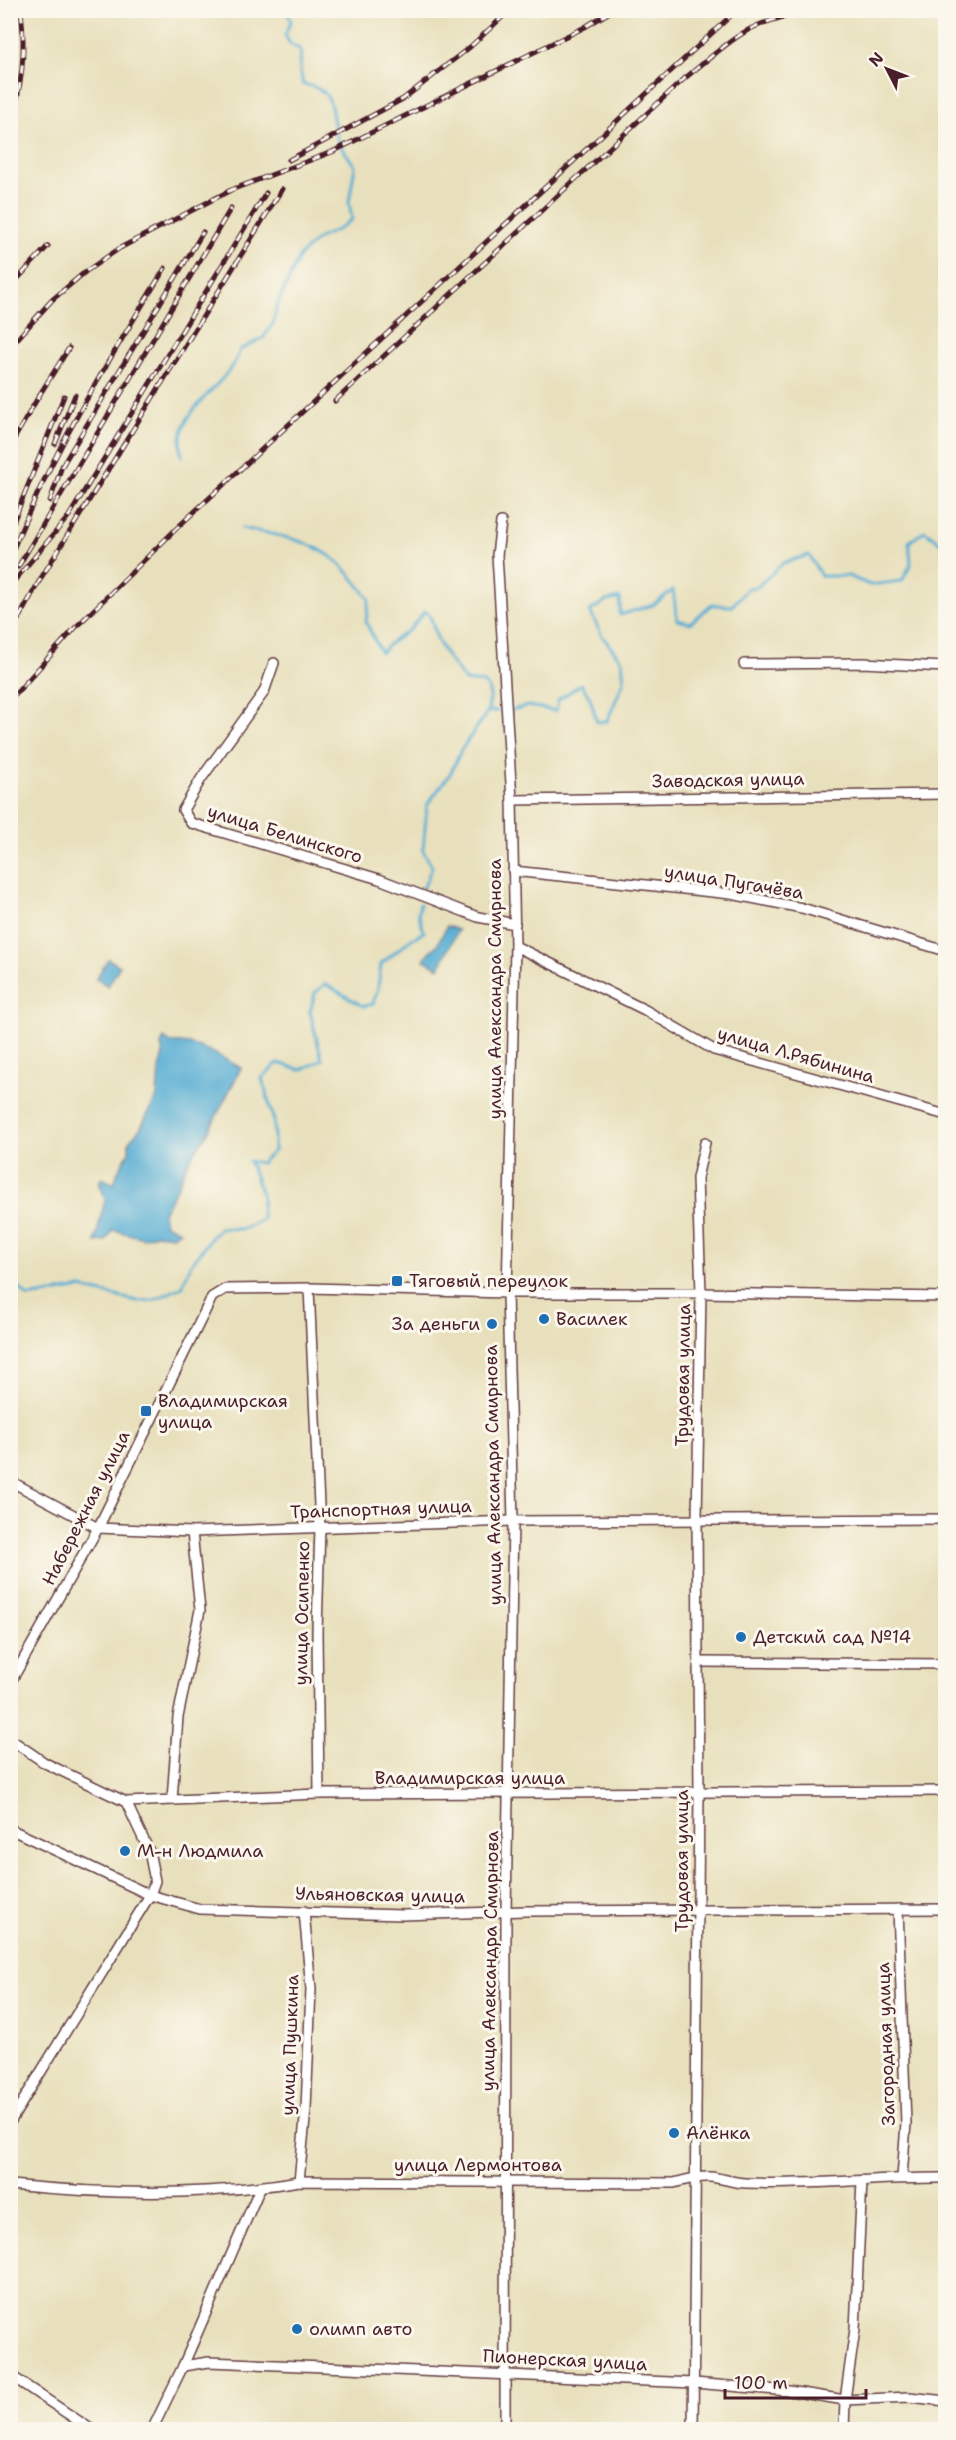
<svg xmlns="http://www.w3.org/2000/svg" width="956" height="2440" viewBox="0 0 956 2440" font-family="'Shantell Sans',sans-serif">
  <rect width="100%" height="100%" fill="#fbf7ec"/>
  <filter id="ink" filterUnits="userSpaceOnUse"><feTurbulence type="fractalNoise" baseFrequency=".0167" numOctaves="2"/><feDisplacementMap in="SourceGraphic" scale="12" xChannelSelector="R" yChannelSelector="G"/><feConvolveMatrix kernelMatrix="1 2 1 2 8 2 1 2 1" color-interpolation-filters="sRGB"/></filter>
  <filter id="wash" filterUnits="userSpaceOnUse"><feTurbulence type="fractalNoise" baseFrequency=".008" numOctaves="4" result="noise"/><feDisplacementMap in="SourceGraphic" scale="24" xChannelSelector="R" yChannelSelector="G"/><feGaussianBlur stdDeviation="1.35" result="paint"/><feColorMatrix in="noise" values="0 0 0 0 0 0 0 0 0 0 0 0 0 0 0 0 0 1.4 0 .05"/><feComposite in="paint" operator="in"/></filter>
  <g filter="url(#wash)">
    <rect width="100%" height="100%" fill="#e8e0bc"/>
    <g fill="#57add3" stroke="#50667f" stroke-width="1.5">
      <polygon points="447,926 458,930 439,968 424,960 428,953 437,945"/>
      <polygon points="108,959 120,966 108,986 96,979"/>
      <path d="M164 1038 171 1043C195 1040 220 1056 241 1068L207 1134 186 1165 179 1184 163 1213 165 1224 180 1231 173 1236 156 1234 143 1238 113 1230 106 1241 95 1242 105 1200 99 1182 102 1178 114 1184 118 1171 129 1152V1141L140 1129 157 1096 159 1069 163 1054 161 1045Z"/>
    </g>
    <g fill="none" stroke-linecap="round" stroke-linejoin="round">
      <g stroke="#57add3" stroke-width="3">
        <path d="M182 457C170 409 228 389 240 350L263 338 273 324 277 305 300 255 319 238 339 229 352 219 349 202 355 166C348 156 338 145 336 133 329 105 336 90 303 84L300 71 301 50 290 44 285 35 291 21 287 12 283 10"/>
        <polyline points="946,506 946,511"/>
        <path d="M242 528C270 534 302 538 327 554 342 563 359 585 369 599L366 622 381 653 389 644 410 629 425 611C432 616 432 623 435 632 442 655 453 662 465 681L484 683 488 687 490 697 488 711 461 750 450 774 427 805 423 851 432 867 423 889"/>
        <polyline points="512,710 528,706 556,711 558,700 581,684 590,698 597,722 607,721 624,681 622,661 602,636 590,611 606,601 620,598 620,615 653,605 673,590 677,620 690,623 711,605 732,606 748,588 757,587 783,563 809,555 821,576 848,576 870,585 902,581 911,564 909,542 925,531 942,544 946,541"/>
        <polyline points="488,711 497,711"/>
        <polyline points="10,1278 28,1297 81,1288 137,1301 154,1300 182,1287 191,1264 219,1228 243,1229 262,1219 262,1194 249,1161 261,1163 274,1151 274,1121 262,1078 278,1063 301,1070 322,1060 310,1012 315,993 325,984 363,1006 373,1004 378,988 381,964 410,940 424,932 418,913 420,904"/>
      </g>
    </g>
  </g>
  <g filter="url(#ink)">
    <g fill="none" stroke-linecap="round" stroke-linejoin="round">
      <defs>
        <g id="street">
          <polyline points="501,522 497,555 512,800 515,946 507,1293 513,1521 506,1911 505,2430"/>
          <polyline points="274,663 264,692 201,779 183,810 191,823 379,879 478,917 515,924"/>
          <polyline points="744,664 862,663 946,667"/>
          <polyline points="512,800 946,794"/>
          <polyline points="513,871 731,894 802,908 946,951"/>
          <polyline points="515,946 645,1010 714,1050 946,1115"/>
          <polyline points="309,1288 320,1527 317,1632 319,1794"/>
          <polyline points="10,1481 98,1528 192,1532 513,1521 946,1519"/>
          <polyline points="698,1662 946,1664"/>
          <polyline points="10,1683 98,1528 212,1297 225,1289 309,1288 507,1293 701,1293 946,1297"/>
          <polyline points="10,1739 45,1763 126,1802 319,1794 946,1791"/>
          <polyline points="172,1800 178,1717 200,1610 192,1532"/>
          <polyline points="10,1829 150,1895 200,1909 403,1915 526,1911 946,1909"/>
          <polyline points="898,1909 906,2123 902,2178"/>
          <polyline points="10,2122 150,1895 155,1881 149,1851 126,1802"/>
          <polyline points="299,2181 306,2109 311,1989 304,1911"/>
          <path d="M10 2185C103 2194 208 2197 299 2181L674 2183C686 2180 697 2176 710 2177 722 2178 734 2183 746 2183 813 2186 879 2177 946 2178"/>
          <polyline points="183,2366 209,2362 694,2383 789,2391 845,2400 909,2397 946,2401"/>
          <polyline points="10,2375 92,2430"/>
          <polyline points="152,2430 183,2366 260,2188"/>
          <polyline points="693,2430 699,1794 697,1519 701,1293 697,1178 705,1143"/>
          <polyline points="844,2430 845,2400 855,2329 862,2181"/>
        </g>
      </defs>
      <use href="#street" stroke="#623c41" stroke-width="12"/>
      <use href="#street" stroke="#fff" stroke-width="9"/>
      <defs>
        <g id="rail">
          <path d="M10 127C22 83 26 55 21 10"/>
          <polyline points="289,160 403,99 470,47 510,10"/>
          <polyline points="10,287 48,246"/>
          <polyline points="10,347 52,300 85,272 120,248 231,190 332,152 585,27 613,10"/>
          <path d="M335 401 684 79C703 64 722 46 743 33 771 16 805 13 837 10"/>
          <polyline points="55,444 75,395"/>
          <polyline points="10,446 40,394 69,348"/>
          <polyline points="50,501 62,466 203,232"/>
          <polyline points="10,530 64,396"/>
          <path d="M10 557C50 455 108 361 165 268"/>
          <polyline points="18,567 231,208"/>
          <polyline points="10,586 69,516 266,193"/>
          <polyline points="10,634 41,578 282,189"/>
          <polyline points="10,700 76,627 179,526 737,10"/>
        </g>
      </defs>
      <use href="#rail" stroke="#4a1f2b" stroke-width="5"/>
      <use href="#rail" stroke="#fbf7ec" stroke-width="3" stroke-dasharray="9" stroke-linecap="butt"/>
    </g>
  </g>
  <g fill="#1f6fb2" stroke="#fbf7ec" stroke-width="2">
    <rect x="391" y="1275" width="12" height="12" rx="3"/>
    <circle cx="544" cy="1319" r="6"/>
    <circle cx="492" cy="1324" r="6"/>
    <rect x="140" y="1405" width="12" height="12" rx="3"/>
    <circle cx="741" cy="1637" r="6"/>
    <circle cx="125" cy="1851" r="6"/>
    <circle cx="674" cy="2133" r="6"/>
    <circle cx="297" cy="2329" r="6"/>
  </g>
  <g text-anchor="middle" stroke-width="6" stroke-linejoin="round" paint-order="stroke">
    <g font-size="18" fill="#4a1f2b" stroke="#fbf7ec">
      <text transform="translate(728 780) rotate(-1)" y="6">Заводская улица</text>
      <text transform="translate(285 834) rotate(17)" y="6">улица Белинского</text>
      <text transform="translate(734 882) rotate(9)" y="6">улица Пугачёва</text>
      <text transform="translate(495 989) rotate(-90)" y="6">улица Александра Смирнова</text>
      <text transform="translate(796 1055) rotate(16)" y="6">улица Л.Рябинина</text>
      <text transform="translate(683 1375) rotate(-89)" y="6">Трудовая улица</text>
      <text transform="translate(493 1475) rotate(-91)" y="6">улица Александра Смирнова</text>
      <text transform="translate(86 1508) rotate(-63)" y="6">Набережная улица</text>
      <text transform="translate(381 1509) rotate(-2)" y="6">Транспортная улица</text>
      <text transform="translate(302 1613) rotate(-89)" y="6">улица Осипенко</text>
      <text x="470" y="1784">Владимирская улица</text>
      <text transform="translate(682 1861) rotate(-90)" y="6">Трудовая улица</text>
      <text transform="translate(380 1895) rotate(1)" y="6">Ульяновская улица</text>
      <text transform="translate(490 1961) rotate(-89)" y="6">улица Александра Смирнова</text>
      <text transform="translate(886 2044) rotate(-92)" y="6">Загородная улица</text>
      <text transform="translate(290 2045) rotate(-88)" y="6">улица Пушкина</text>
      <text x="478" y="2171">улица Лермонтова</text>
      <text transform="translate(565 2360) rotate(3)" y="6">Пионерская улица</text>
    </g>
    <g font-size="18" fill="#4a1f2b" stroke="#fbf7ec" text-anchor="start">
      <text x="409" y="1287">Тяговый переулок</text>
      <text x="556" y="1325">Василек</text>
      <text x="480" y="1330" text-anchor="end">За деньги</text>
      <text x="158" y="1407">Владимирская<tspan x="158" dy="21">улица</tspan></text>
      <text x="753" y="1643">Детский сад №14</text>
      <text x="137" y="1857">М-н Людмила</text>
      <text x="686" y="2139">Алёнка</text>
      <text x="309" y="2335">олимп авто</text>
    </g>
  </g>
  <rect width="956" height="2440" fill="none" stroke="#fbf7ec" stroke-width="36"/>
  <g transform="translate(887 69) rotate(312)" stroke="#fbf7ec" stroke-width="4.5" paint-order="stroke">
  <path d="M0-4.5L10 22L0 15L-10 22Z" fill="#4a1f2b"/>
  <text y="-9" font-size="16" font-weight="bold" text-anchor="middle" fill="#4a1f2b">N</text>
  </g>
  <path d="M725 2389v9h141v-9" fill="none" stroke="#4a1f2b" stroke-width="3"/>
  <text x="734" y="2389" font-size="18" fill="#4a1f2b" stroke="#fbf7ec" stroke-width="4.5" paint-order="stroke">100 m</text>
</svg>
